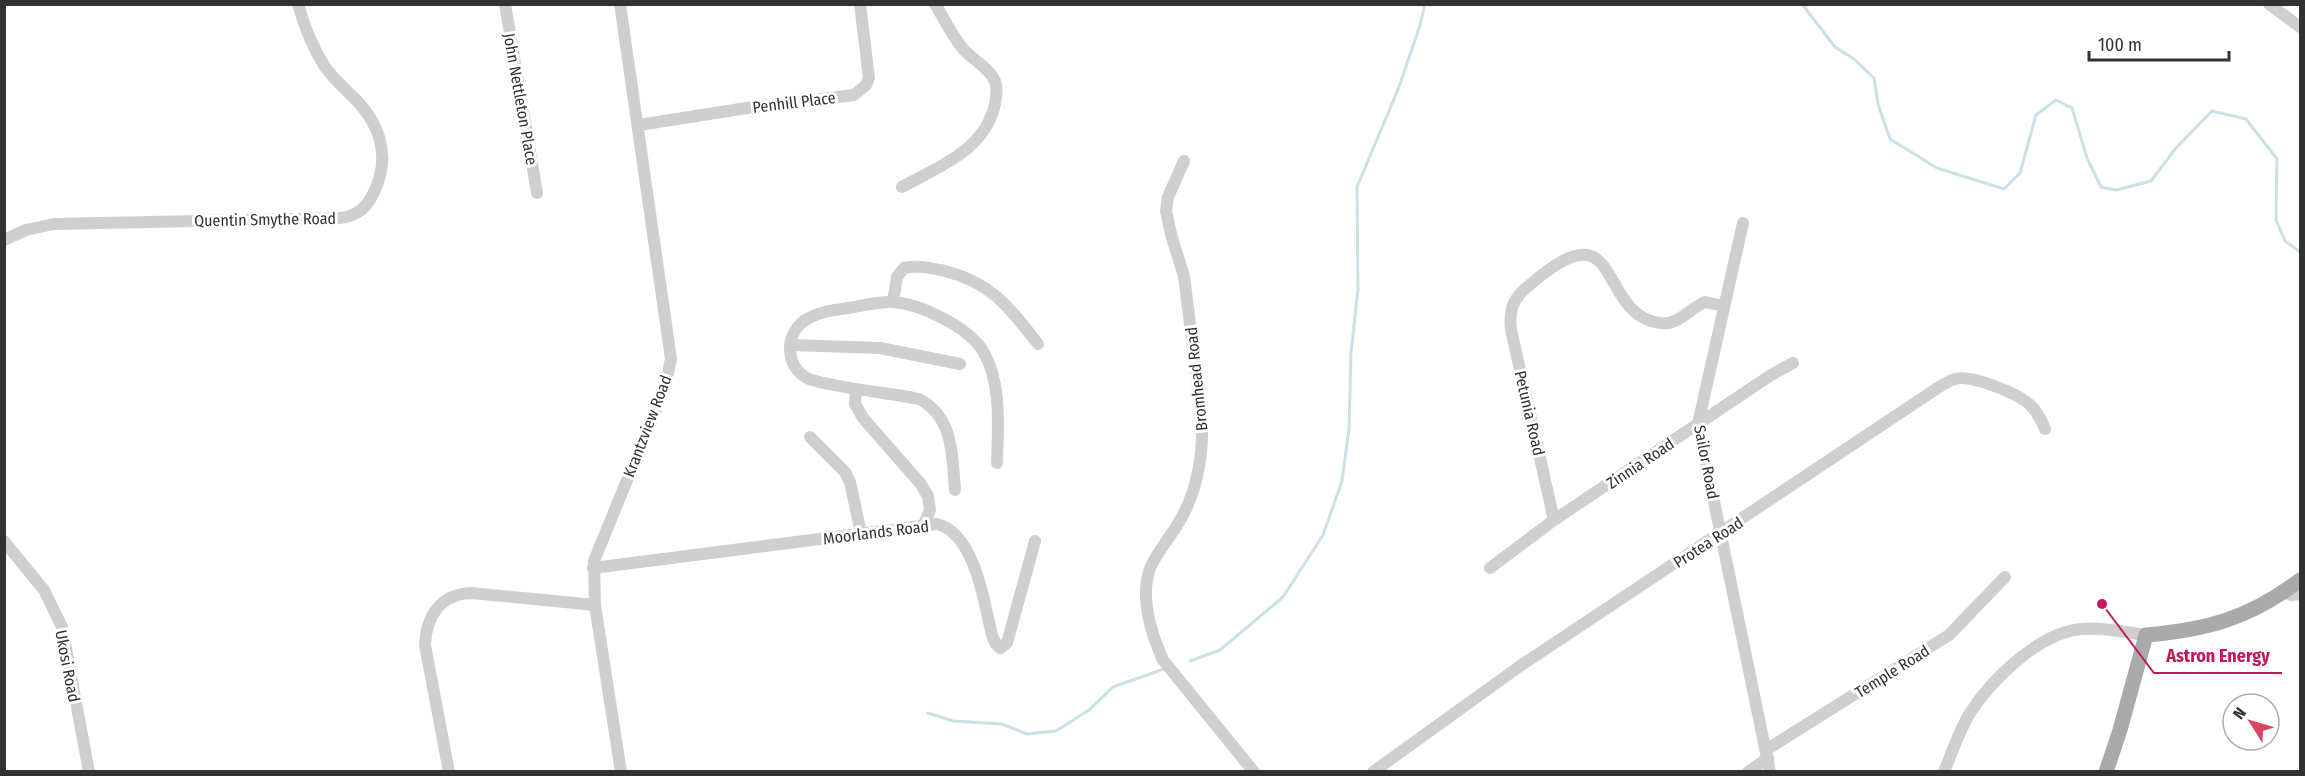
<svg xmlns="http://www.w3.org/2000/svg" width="2305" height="776" viewBox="0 0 2305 776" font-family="'Fira Sans Condensed',sans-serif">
  <rect width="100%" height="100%" fill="#fff"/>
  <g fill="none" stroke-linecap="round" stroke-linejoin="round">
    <g stroke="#cae1e7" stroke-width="3">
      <polyline points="1802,4 1835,47 1854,59 1874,78 1878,104 1890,139 1937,168 2004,189 2020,173 2036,115 2056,100 2072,108 2087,158 2101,187 2116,190 2151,181 2176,148 2212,111 2246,119 2277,159 2276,220 2285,241 2300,252"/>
      <polyline points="1190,661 1220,650 1283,597 1323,535 1342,481 1349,429 1351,353 1358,289 1357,187 1399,87 1420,25 1425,4"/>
      <polyline points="928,713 953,721 1002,724 1027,734 1056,731 1089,710 1113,687 1164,669"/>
    </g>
    <g stroke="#cfcfcf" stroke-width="12">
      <polyline points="505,4 537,193"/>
      <polyline points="620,4 671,359 665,387 594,561 595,605 621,772"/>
      <polyline points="2269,4 2300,27"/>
      <polyline points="639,125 753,107 854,95 866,85 869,78 860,4"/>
      <path d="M1184 161 1168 197 1166 211 1172 238 1184 276 1202 421C1203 452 1199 482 1185 511 1176 531 1160 547 1151 566 1139 595 1151 633 1163 660L1254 772"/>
      <path d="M902 187C940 166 985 150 995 104 996 96 998 88 995 81 989 68 975 61 965 51 953 38 945 20 935 4"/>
      <polyline points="1743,223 1698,424 1770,772"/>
      <path d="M4 240 26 230 54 224 340 218C357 216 367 208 374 192 392 155 379 121 350 94 341 85 333 78 325 67 313 48 304 26 298 4"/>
      <path d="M893 302 897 277 904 268C919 265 931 268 945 271 992 283 1009 307 1038 344"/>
      <polyline points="790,345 880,348 960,364"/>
      <polyline points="856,390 855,404 863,418 920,483 928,496 930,510 924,524"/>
      <polyline points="810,437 845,472 850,482 861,533"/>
      <path d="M955 490C952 456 954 417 919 399 891 393 862 391 834 385 825 383 815 382 807 378 785 366 785 335 804 321 817 312 833 310 848 308 862 306 878 301 893 302 921 304 968 327 983 351 1002 383 998 427 997 463"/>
      <path d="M1554 520 1511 330C1509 312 1512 300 1525 289 1626 199 1594 314 1660 323 1678 326 1690 308 1705 302L1724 306"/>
      <polyline points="4,541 44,590 62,627 89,772"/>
      <path d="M593 568 937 524C970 532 982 588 988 618 991 628 991 641 1000 648L1007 643 1035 541"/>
      <polyline points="1490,568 1554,520 1771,375 1793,363"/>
      <polyline points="2284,591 2291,595 2300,594"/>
      <polyline points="1766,750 1949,635 2005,577"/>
      <path d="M449 772 425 645C426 617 440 594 471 593L595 605"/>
      <path d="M1373 772 1520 666 1930 393C1938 388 1947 381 1955 379 1971 374 2019 394 2030 405 2038 412 2041 420 2045 429"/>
      <polyline points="1748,772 1768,758"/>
      <path d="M1944 772C1952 752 1959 731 1970 713 1992 679 2039 633 2081 629 2102 627 2125 632 2146 635"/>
    </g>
    <path stroke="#aaa" stroke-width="15" d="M2106 772 2120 730 2146 635C2207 630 2250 618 2300 580"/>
  </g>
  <g text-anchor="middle" stroke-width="6" stroke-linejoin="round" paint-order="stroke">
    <g font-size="16" fill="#323232" stroke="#fff">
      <text transform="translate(521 99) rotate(80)" y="6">John Nettleton Place</text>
      <text transform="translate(794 102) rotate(-7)" y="6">Penhill Place</text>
      <text transform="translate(265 219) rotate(-1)" y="6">Quentin Smythe Road</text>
      <text transform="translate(1196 379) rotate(-96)" y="6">Bromhead Road</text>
      <text transform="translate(1530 413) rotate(77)" y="6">Petunia Road</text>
      <text transform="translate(647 426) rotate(-69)" y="6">Krantzview Road</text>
      <text transform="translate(1707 462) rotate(79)" y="6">Sailor Road</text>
      <text transform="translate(1640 463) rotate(-34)" y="6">Zinnia Road</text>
      <text transform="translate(876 532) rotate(-7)" y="6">Moorlands Road</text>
      <text transform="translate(1708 542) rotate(-33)" y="6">Protea Road</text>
      <text transform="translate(68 666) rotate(79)" y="6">Ukosi Road</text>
      <text transform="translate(1892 671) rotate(-32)" y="6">Temple Road</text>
    </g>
  </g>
  <path fill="none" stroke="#c2185b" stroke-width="2" d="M2102 604L2154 673H2282"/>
  <circle fill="#c2185b" stroke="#fff" stroke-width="2" cx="2102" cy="604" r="6"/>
  <g font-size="18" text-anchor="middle" font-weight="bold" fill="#c2185b" stroke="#fff" stroke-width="6" stroke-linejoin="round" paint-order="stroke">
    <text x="2218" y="662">Astron Energy</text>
  </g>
  <rect width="2305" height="776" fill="none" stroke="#323232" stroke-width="12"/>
  <g transform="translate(2251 722) rotate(307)"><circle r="28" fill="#ffffff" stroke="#adadad" stroke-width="1.5"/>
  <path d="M0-4.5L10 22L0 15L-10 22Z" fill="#d94464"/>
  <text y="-9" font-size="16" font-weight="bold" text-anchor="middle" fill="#323232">N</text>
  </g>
  <path d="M2089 51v9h140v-9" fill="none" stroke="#323232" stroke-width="3"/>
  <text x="2098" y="51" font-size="18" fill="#323232" stroke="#ffffff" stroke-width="4.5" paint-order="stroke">100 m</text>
</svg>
